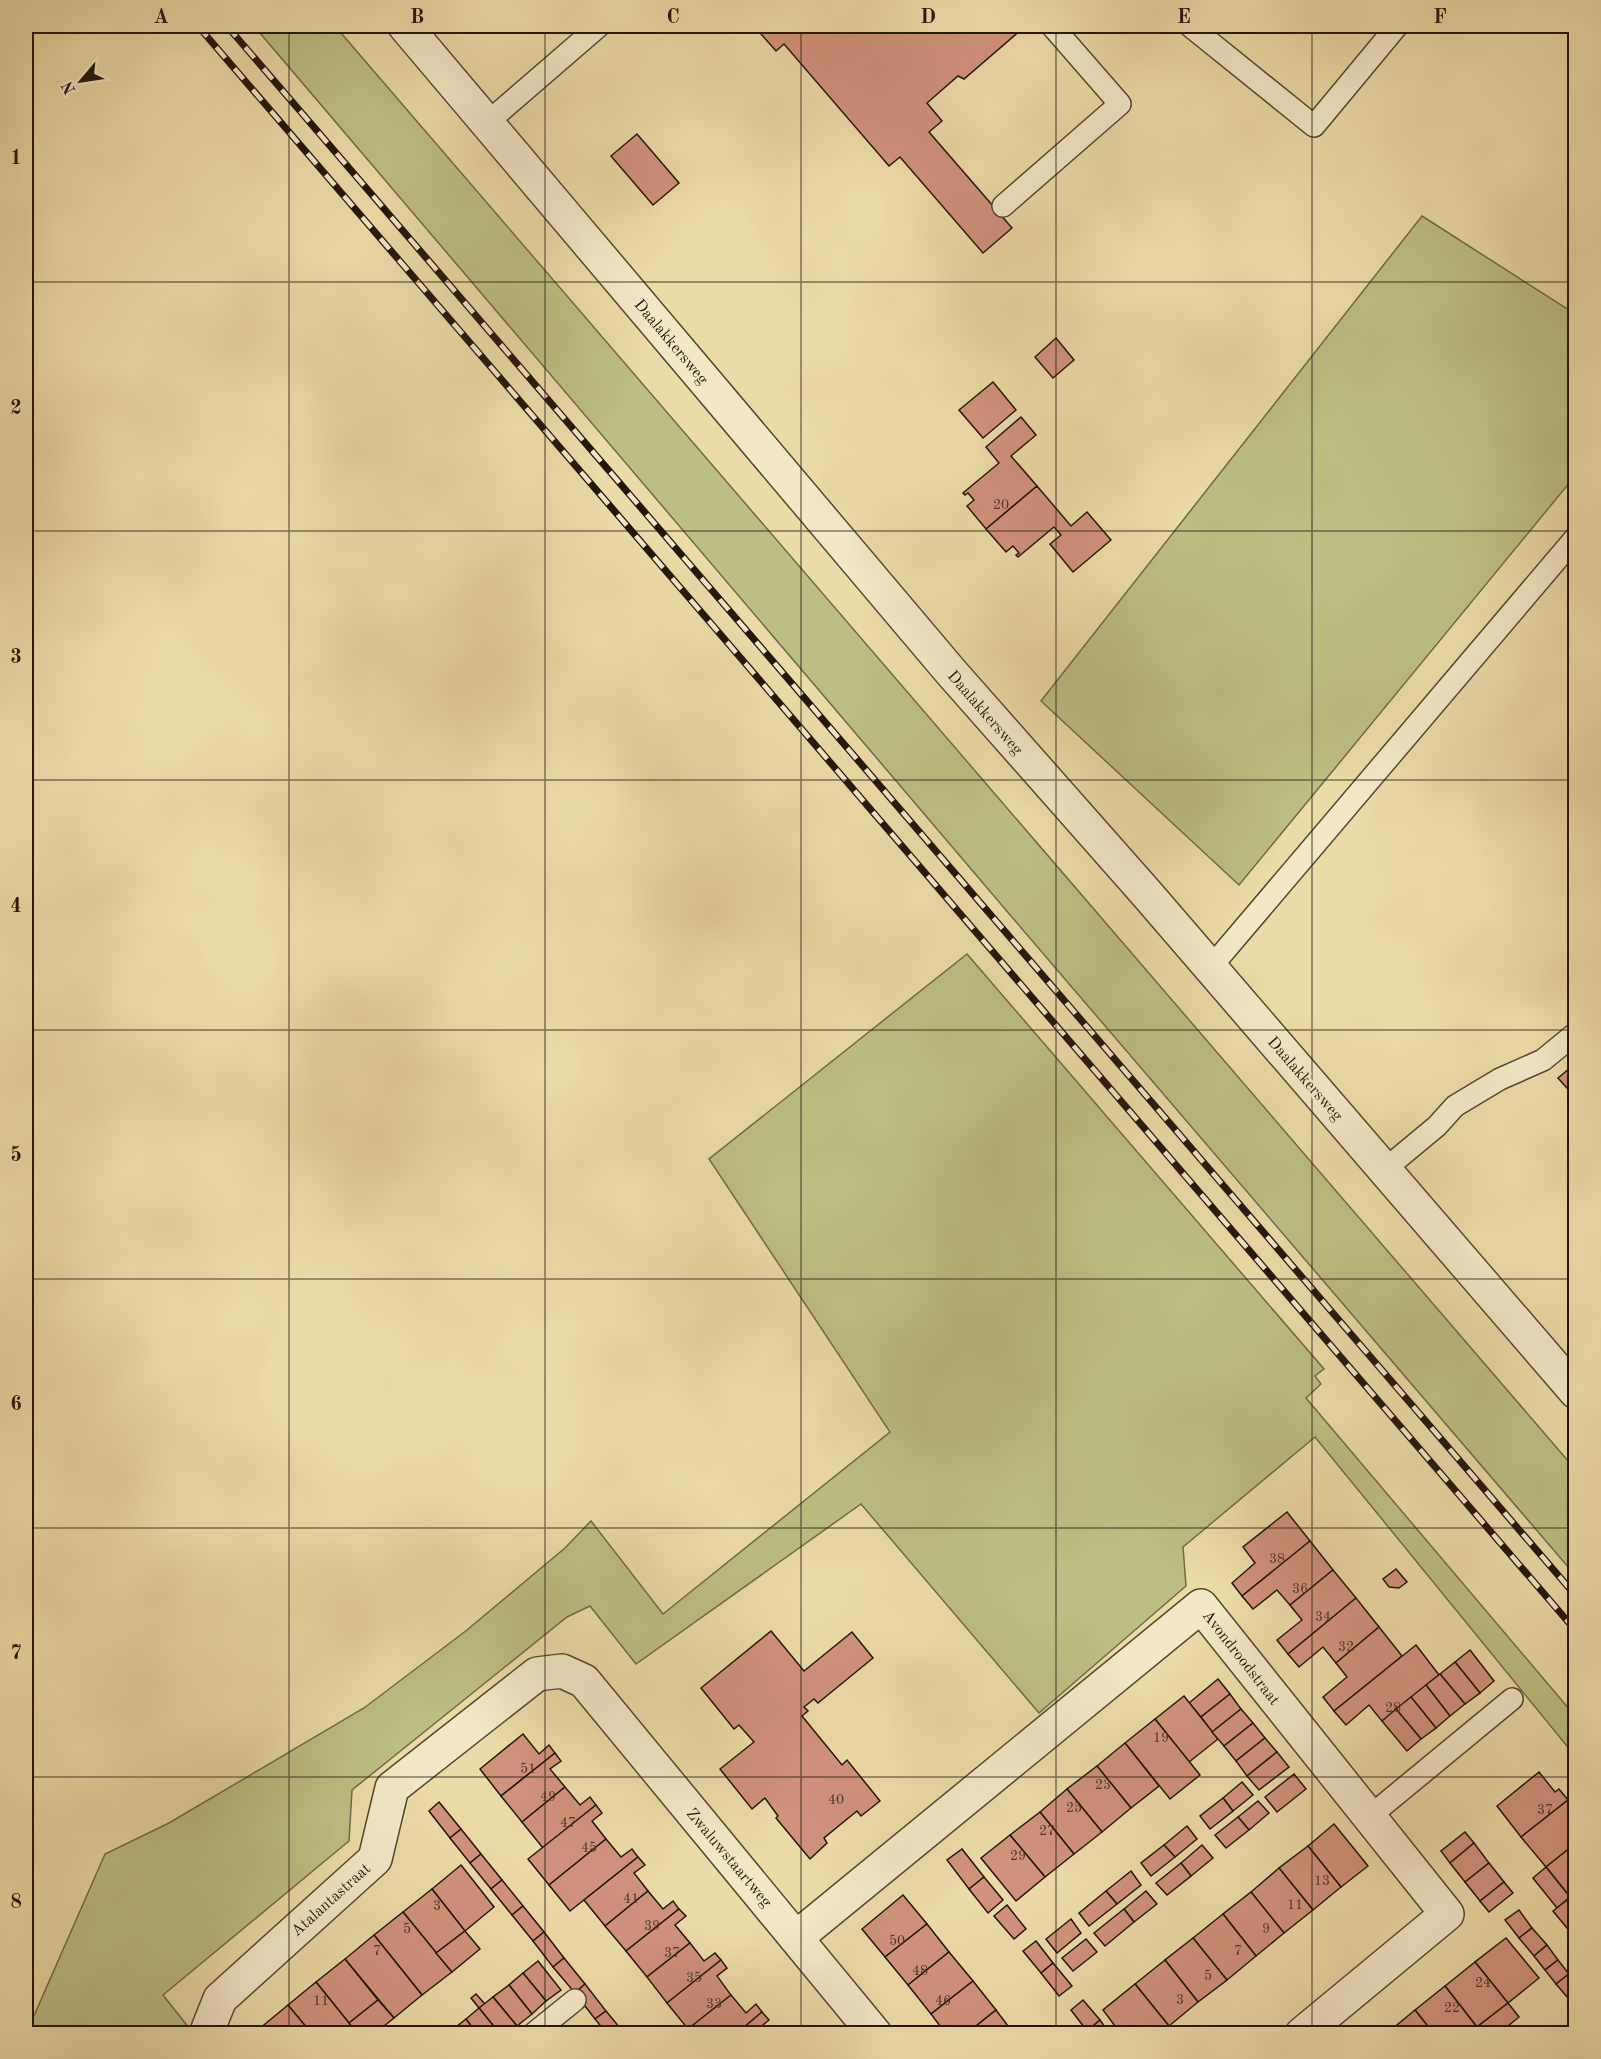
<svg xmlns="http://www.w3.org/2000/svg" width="1601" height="2059" viewBox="0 0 1601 2059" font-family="'Old Standard TT',serif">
  <rect width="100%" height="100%" fill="#ebdba7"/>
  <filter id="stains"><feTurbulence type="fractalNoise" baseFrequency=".00333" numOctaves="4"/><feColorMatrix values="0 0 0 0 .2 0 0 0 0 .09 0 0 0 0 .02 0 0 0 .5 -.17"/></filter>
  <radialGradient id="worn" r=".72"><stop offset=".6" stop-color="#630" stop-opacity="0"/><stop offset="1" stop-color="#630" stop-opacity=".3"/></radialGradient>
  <g fill="#bdbe83" stroke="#706a48" stroke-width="1.5">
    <polygon points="254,26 335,26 1575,1469 1575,1575 1011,916"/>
    <polygon points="1422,216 1572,312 1575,307 1575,476 1239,885 1041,701"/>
    <polygon points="967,954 1324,1369 1315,1376 1321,1384 1306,1398 1575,1716 1575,1756 1315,1437 1183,1547 1186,1586 1039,1713 861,1504 636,1664 590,1606 567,1617 352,1790 349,1841 163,1995 193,2033 26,2034 105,1854 169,1823 364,1708 467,1630 565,1548 591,1521 663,1614 890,1432 709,1159"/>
  </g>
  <g fill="#d1927b" stroke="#23170c" stroke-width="1.5">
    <polygon points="754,26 1019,26 1022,29 964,79 958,76 927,103 942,121 929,132 1012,228 983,253 900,157 889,166 784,44 776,51"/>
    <polygon points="637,134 679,183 653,205 611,156"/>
    <polygon points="1056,338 1074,360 1053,378 1035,357"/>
    <polygon points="993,382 1016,410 983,438 959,410"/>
    <polygon points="1021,417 1036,435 1011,456 1037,486 986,529 967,506 974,500 968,493 965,495 963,493 999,463 986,447"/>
    <polygon points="1037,486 1071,526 1087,512 1111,540 1073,572 1050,544 1061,535 1054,527 1018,557 1016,555 1019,553 1013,546 1006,552 986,529"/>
    <polygon points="1576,1063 1576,1098 1558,1078"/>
    <polygon points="1287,1512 1310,1541 1242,1596 1232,1583 1255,1563 1243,1547"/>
    <polygon points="1310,1541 1333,1570 1290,1605 1277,1590 1253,1609 1242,1596"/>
    <polygon points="1396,1569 1407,1582 1399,1588 1389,1587 1383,1579"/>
    <polygon points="1333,1570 1356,1598 1288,1654 1277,1640 1302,1620 1290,1605"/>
    <polygon points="1356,1598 1379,1627 1336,1663 1323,1647 1299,1667 1288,1654"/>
    <polygon points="1379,1627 1402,1656 1334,1711 1323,1697 1347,1677 1336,1663"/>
    <polygon points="771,1631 804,1671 852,1632 873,1658 818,1703 814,1699 804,1707 808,1711 802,1716 842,1765 847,1760 880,1801 861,1816 857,1811 824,1838 827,1843 810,1859 776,1818 778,1816 765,1798 752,1809 720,1769 754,1742 739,1725 734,1729 701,1688"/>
    <polygon points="1416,1645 1439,1675 1382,1721 1369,1705 1346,1725 1334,1711"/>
    <polygon points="1470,1650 1494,1681 1480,1693 1455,1662"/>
    <polygon points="1455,1662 1480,1693 1465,1704 1440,1674"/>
    <polygon points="1440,1674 1465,1704 1450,1716 1426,1685"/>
    <polygon points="1218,1679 1230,1694 1201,1717 1189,1703"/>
    <polygon points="1426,1685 1450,1716 1436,1728 1411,1697"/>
    <polygon points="1230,1694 1241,1709 1212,1732 1201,1717"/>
    <polygon points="1184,1696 1218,1739 1189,1762 1155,1719"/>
    <polygon points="1411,1697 1436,1728 1421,1739 1396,1709"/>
    <polygon points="1241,1709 1253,1723 1224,1746 1212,1732"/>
    <polygon points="1396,1709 1421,1739 1407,1751 1382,1721"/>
    <polygon points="1155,1719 1200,1775 1170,1799 1125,1743"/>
    <polygon points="1253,1723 1265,1738 1236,1761 1224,1746"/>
    <polygon points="523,1734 539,1754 549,1745 555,1753 501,1796 480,1769"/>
    <polygon points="1265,1738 1277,1752 1247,1776 1236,1761"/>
    <polygon points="1125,1743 1159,1786 1131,1808 1097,1766"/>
    <polygon points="1277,1752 1289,1767 1259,1790 1247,1776"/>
    <polygon points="555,1753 561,1761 550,1769 565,1787 522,1822 501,1796"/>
    <polygon points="1097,1766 1131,1808 1102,1832 1067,1789"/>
    <polygon points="1539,1772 1555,1792 1559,1789 1568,1800 1521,1837 1497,1806"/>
    <polygon points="1294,1774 1306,1789 1277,1812 1265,1797"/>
    <polygon points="1242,1782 1253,1795 1233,1811 1223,1798"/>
    <polygon points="565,1787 580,1805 590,1797 596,1805 543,1848 522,1822"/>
    <polygon points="1067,1789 1102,1832 1074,1854 1040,1812"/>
    <polygon points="1223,1798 1233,1811 1210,1829 1200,1816"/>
    <polygon points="1568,1800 1576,1809 1572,1813 1576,1817 1576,1843 1546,1867 1521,1837"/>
    <polygon points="1258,1801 1269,1813 1249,1830 1238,1817"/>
    <polygon points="439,1802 461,1829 450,1838 429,1811"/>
    <polygon points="596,1805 602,1813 592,1821 606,1839 549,1885 528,1859"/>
    <polygon points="1040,1812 1074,1854 1045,1877 1010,1835"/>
    <polygon points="1238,1817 1249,1830 1226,1848 1215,1835"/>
    <polygon points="1334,1824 1368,1866 1341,1887 1308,1846"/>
    <polygon points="1187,1826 1197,1839 1175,1857 1164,1845"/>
    <polygon points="461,1829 481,1854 470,1863 450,1838"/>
    <polygon points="1465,1832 1474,1843 1450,1863 1441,1851"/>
    <polygon points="1010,1835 1045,1877 1016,1901 981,1858"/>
    <polygon points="606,1839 621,1857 632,1849 638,1857 570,1911 549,1885"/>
    <polygon points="1474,1843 1489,1863 1465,1882 1450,1863"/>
    <polygon points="1576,1843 1576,1893 1570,1897 1546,1867"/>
    <polygon points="1164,1845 1175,1857 1151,1876 1141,1863"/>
    <polygon points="1202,1845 1213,1858 1191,1876 1181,1863"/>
    <polygon points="1308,1846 1341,1887 1313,1910 1279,1868"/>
    <polygon points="962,1849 984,1877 969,1889 947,1860"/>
    <polygon points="481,1854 502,1880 491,1889 470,1863"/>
    <polygon points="638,1857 645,1865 634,1873 648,1891 605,1926 584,1900"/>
    <polygon points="1181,1863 1191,1876 1167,1895 1156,1883"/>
    <polygon points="1489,1863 1504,1882 1480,1901 1465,1882"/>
    <polygon points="461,1865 494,1907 465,1931 432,1889"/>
    <polygon points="1546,1867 1570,1897 1557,1908 1533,1878"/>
    <polygon points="1279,1868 1313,1910 1284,1933 1251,1892"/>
    <polygon points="1131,1871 1141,1885 1117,1904 1106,1891"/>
    <polygon points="984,1877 1003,1900 988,1913 969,1889"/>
    <polygon points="502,1880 523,1906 512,1915 491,1889"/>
    <polygon points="1504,1882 1513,1893 1489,1912 1480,1901"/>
    <polygon points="432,1889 465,1931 436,1953 403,1912"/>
    <polygon points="648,1891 663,1909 673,1901 679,1909 626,1951 605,1926"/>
    <polygon points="1106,1891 1117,1904 1089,1926 1079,1913"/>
    <polygon points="1146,1891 1157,1904 1134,1922 1124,1909"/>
    <polygon points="1251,1892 1284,1933 1256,1956 1223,1914"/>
    <polygon points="1576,1893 1576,1939 1553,1911"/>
    <polygon points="903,1895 927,1924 885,1957 862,1929"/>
    <polygon points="1007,1905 1026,1929 1014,1939 994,1916"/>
    <polygon points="523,1906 544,1932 533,1941 512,1915"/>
    <polygon points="679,1909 686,1916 675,1925 690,1943 647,1977 626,1951"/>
    <polygon points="1124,1909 1134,1922 1105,1946 1094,1933"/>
    <polygon points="1519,1910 1532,1928 1519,1938 1505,1920"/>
    <polygon points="403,1912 452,1972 422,1995 374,1935"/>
    <polygon points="1223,1914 1256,1956 1227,1980 1193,1938"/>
    <polygon points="1071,1919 1081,1933 1057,1953 1046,1939"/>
    <polygon points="927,1924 949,1952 908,1985 885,1957"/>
    <polygon points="1532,1928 1547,1945 1534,1956 1519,1938"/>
    <polygon points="465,1931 480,1949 452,1972 436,1953"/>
    <polygon points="544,1932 564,1958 553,1967 533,1941"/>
    <polygon points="374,1935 422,1995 394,2018 345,1959"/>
    <polygon points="1193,1938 1227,1980 1198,2002 1165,1960"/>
    <polygon points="1506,1938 1539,1978 1508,2003 1475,1962"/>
    <polygon points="1086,1939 1097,1952 1073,1971 1062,1958"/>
    <polygon points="1036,1941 1053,1963 1041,1973 1023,1951"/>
    <polygon points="690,1943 704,1961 715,1953 721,1960 667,2003 647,1977"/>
    <polygon points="1547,1945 1558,1960 1545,1970 1534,1956"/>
    <polygon points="949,1952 973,1981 931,2014 908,1985"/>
    <polygon points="564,1958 585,1984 575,1993 553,1967"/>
    <polygon points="345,1959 378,2000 349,2023 316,1982"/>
    <polygon points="721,1960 727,1968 717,1976 731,1995 688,2029 667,2003"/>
    <polygon points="1165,1960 1198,2002 1169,2026 1135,1984"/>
    <polygon points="1558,1960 1569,1974 1556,1984 1545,1970"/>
    <polygon points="538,1961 561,1990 546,2001 523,1973"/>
    <polygon points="1475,1962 1508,2003 1477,2027 1445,1986"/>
    <polygon points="1053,1963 1072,1986 1059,1996 1041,1973"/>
    <polygon points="523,1973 546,2001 532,2014 509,1985"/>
    <polygon points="1570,1973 1576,1980 1576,1992 1568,1998 1556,1984"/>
    <polygon points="973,1981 996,2010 966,2034 946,2034 931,2014"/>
    <polygon points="316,1982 349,2023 358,2034 312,2034 288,2005"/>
    <polygon points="585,1984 606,2011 595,2019 575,1993"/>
    <polygon points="1135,1984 1169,2026 1159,2034 1121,2034 1103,2010"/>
    <polygon points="509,1985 532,2014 517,2026 493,1997"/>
    <polygon points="1445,1986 1477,2027 1469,2034 1434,2034 1415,2010"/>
    <polygon points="1576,1992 1576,2008 1568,1998"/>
    <polygon points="476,1994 485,2004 479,2008 471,1998"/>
    <polygon points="731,1995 746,2013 756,2004 762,2012 736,2034 692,2034 688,2029"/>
    <polygon points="493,1997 517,2026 507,2034 500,2034 479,2008"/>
    <polygon points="378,2000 394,2018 374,2034 358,2034 349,2023"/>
    <polygon points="1083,2000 1100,2020 1087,2031 1071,2010"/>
    <polygon points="1508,2003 1519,2017 1498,2034 1482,2034 1477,2027"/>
    <polygon points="288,2005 312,2034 263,2034 259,2029"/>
    <polygon points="479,2008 500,2034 477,2034 466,2019"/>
    <polygon points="996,2010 1014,2034 966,2034"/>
    <polygon points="1415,2010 1434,2034 1386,2034"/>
    <polygon points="606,2011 625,2034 607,2034 595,2019"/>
    <polygon points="762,2012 769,2020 758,2029 762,2034 736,2034"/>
    <polygon points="466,2019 477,2034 453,2034 451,2031"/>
    <polygon points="1100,2020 1110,2034 1089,2034 1087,2031"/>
  </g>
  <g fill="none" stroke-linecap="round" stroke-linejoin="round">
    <defs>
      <g id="service">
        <polyline points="1190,26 1314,126 1397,26"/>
        <polyline points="488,122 599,26"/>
        <polyline points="1003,206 1120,104 1052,26"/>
        <polyline points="1211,967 1576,537"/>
        <polyline points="1384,1170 1437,1126 1455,1106 1500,1079 1543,1060 1576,1033"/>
        <polyline points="1369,1817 1512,1699"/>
        <polyline points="533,2034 575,2000"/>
      </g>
      <g id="minor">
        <polyline points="405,26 951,672 1147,894 1576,1392"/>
        <polyline points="797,1937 1201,1606 1447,1914 1302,2034"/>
        <polyline points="213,2034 208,2029 220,1999 375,1859 392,1788 537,1674 562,1671 584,1681 875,2034"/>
      </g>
    </defs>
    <use href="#service" stroke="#554833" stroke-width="24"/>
    <use href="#minor" stroke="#554833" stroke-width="36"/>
    <use href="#service" stroke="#f2e8c6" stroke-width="21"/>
    <use href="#minor" stroke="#f2e8c6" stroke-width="33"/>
    <defs>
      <g id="rail">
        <polyline points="198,26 1576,1631"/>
        <polyline points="227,26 1576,1596"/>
      </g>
    </defs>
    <use href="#rail" stroke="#23170c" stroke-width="7"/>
    <use href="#rail" stroke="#f2e8c6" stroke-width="4.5" stroke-dasharray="14" stroke-linecap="butt"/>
  </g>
  <path fill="none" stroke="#23170c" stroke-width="1.5" stroke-opacity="0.55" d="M289 26V2034M545 26V2034M801 26V2034M1056 26V2034M1312 26V2034M26 282H1576M26 531H1576M26 780H1576M26 1030H1576M26 1279H1576M26 1528H1576M26 1777H1576"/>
  <g text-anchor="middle" stroke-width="5" stroke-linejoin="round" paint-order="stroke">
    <g font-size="14" fill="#4e3628">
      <text x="1001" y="509">20</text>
      <text x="1277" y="1563">38</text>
      <text x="1300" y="1593">36</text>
      <text x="1323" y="1621">34</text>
      <text x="1346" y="1651">32</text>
      <text x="1393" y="1712">28</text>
      <text x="1161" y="1742">19</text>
      <text x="528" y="1773">51</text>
      <text x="1103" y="1789">23</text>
      <text x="548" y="1801">49</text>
      <text x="836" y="1804">40</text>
      <text x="1074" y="1812">25</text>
      <text x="1545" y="1814">37</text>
      <text x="568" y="1827">47</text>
      <text x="1047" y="1835">27</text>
      <text x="589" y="1852">45</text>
      <text x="1018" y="1860">29</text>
      <text x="1322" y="1885">13</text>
      <text x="631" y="1903">41</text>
      <text x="1295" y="1909">11</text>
      <text x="437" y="1910">3</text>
      <text x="652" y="1930">39</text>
      <text x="407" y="1933">5</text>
      <text x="1266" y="1933">9</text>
      <text x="897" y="1945">50</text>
      <text x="377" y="1955">7</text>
      <text x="1238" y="1955">7</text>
      <text x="672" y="1957">37</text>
      <text x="920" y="1975">48</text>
      <text x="1208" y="1980">5</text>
      <text x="694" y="1982">35</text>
      <text x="1483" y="1987">24</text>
      <text x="1180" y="2004">3</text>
      <text x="321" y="2005">11</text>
      <text x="943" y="2005">46</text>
      <text x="714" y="2008">33</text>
      <text x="1452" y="2012">22</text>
    </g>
    <g font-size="16" fill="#23170c" stroke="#f2e8c6">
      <text transform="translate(672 341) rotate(50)" y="6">Daalakkersweg</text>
      <text transform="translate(986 712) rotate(49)" y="6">Daalakkersweg</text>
      <text transform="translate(1306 1078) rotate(49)" y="6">Daalakkersweg</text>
      <text transform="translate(1242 1657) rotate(52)" y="6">Avondroodstraat</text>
      <text transform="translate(730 1857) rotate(50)" y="6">Zwaluwstaartweg</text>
      <text transform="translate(330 1899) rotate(-42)" y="6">Atalantastraat</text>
    </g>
  </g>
  <rect width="1601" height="2059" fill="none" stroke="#ebdba7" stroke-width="66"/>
  <g transform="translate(81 81) rotate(241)" stroke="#f2e8c6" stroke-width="4.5" paint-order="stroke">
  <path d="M0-4.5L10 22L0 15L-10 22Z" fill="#23170c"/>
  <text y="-9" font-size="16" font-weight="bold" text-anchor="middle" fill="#23170c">N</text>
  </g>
  <rect x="33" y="33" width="1535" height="1993" fill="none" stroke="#23170c" stroke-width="2"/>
  <g font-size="20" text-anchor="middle" font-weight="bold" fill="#23170c">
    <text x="161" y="23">A</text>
    <text x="417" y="23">B</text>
    <text x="673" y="23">C</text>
    <text x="928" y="23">D</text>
    <text x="1184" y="23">E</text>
    <text x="1440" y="23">F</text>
    <text x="16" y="164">1</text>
    <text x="16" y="414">2</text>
    <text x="16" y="663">3</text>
    <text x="16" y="912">4</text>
    <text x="16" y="1161">5</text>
    <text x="16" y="1410">6</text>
    <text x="16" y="1659">7</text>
    <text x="16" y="1908">8</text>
  </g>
  <rect width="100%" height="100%" filter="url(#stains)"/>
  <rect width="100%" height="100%" fill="url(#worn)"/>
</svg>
